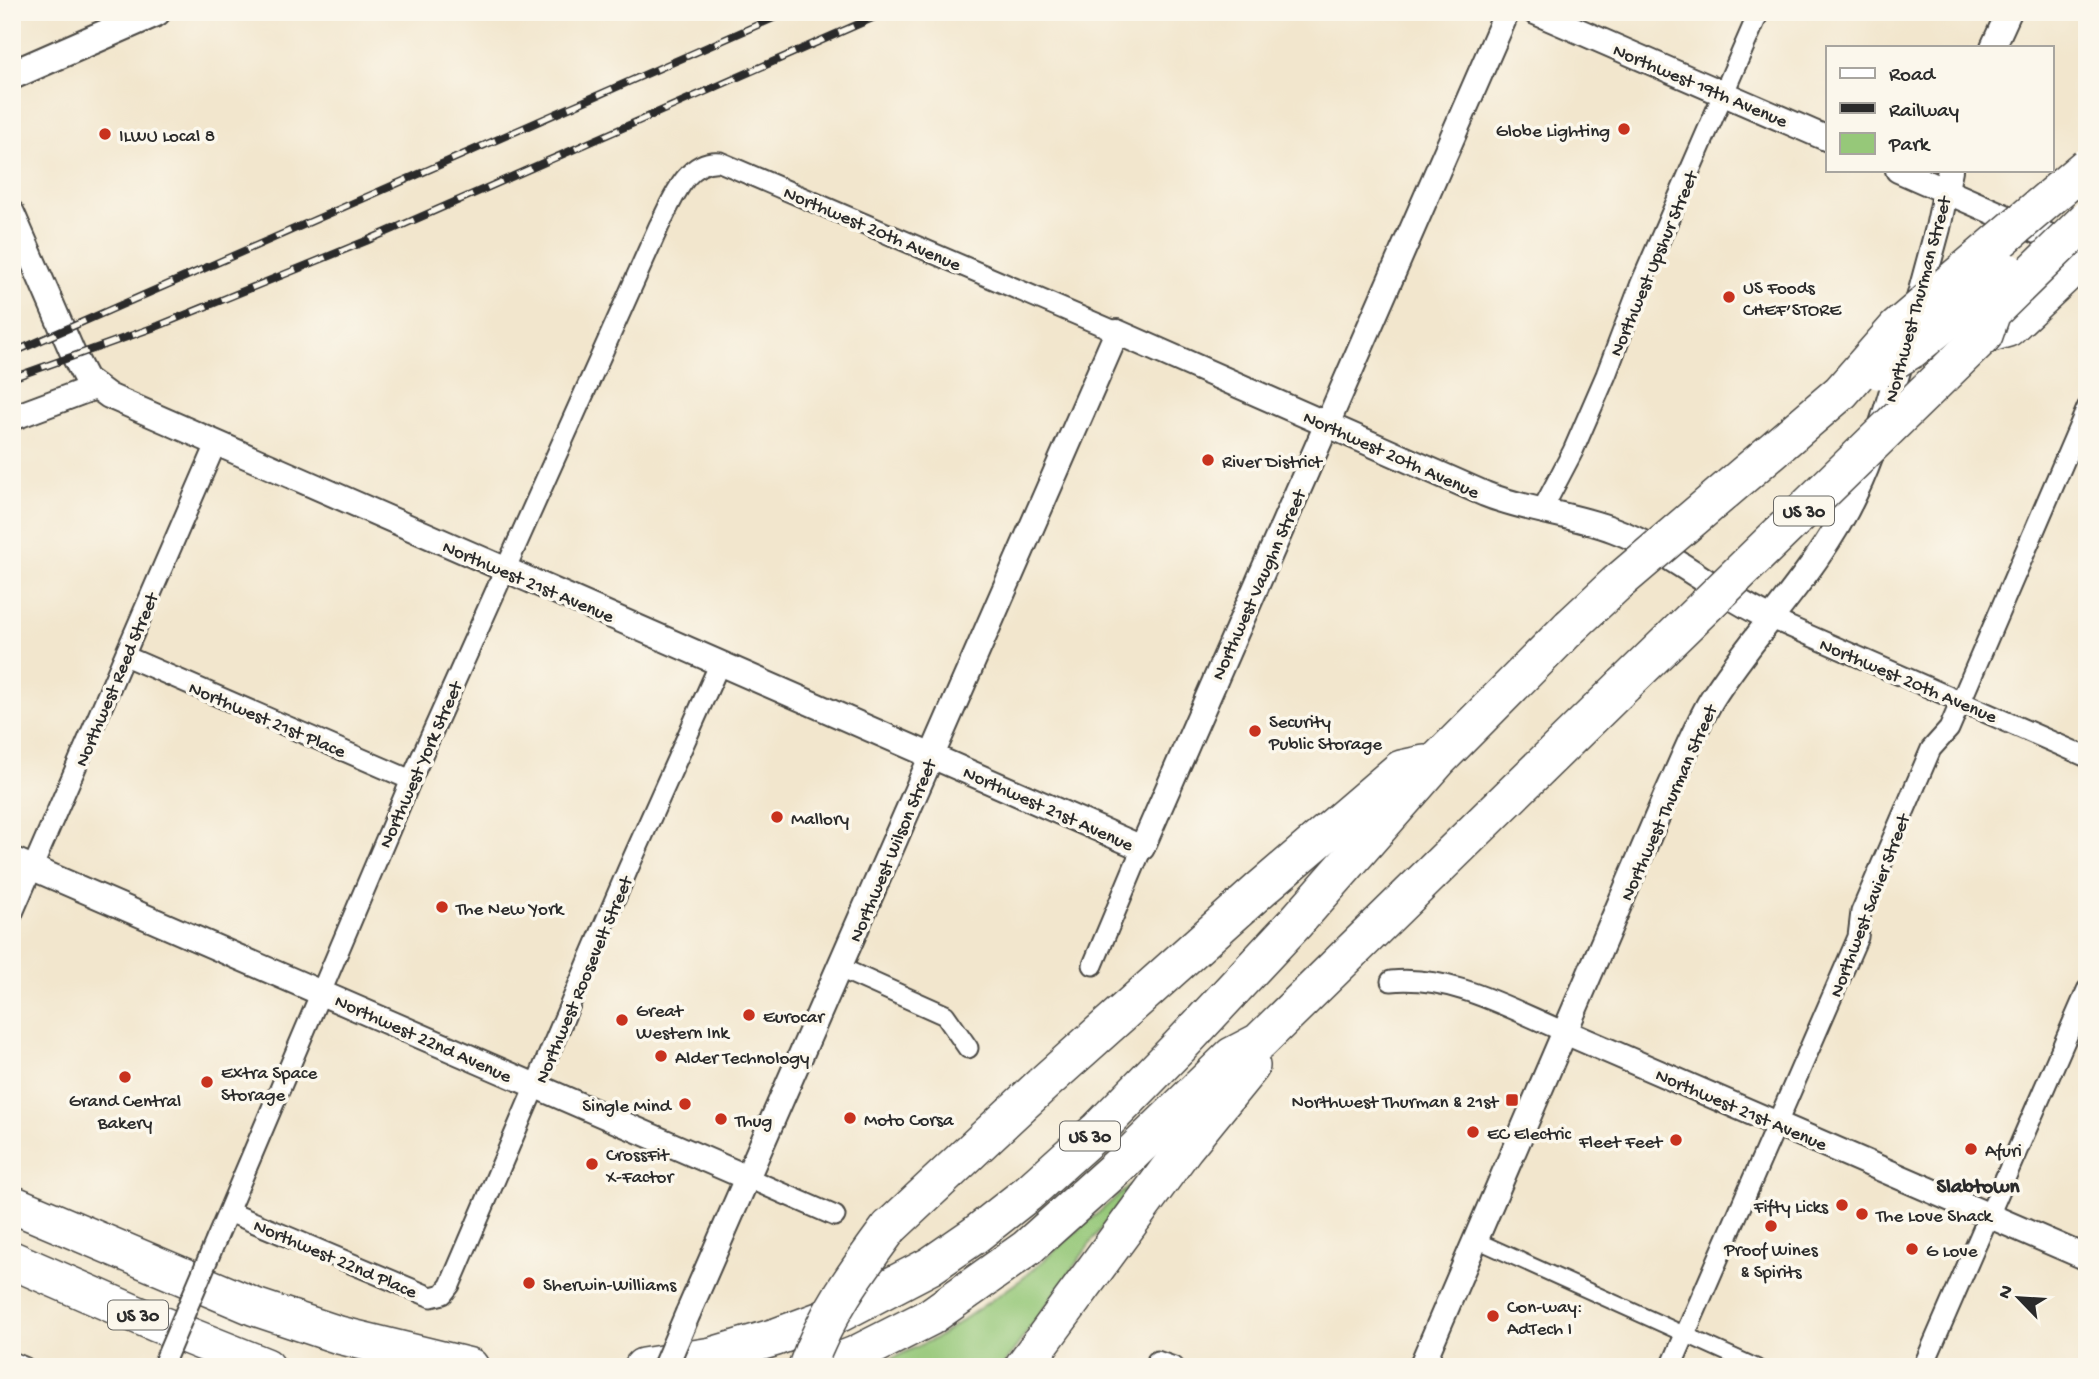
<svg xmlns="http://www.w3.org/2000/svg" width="2099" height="1379" viewBox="0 0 2099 1379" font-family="'Gochi Hand',sans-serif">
  <rect width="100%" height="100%" fill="#fbf7ec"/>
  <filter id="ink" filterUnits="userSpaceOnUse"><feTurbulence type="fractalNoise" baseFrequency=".0143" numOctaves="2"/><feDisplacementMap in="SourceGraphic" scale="14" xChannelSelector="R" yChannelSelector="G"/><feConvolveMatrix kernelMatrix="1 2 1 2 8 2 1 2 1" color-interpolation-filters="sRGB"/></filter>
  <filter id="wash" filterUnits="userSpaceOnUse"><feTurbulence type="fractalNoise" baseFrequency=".00686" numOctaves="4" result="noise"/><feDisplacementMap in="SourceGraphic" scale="28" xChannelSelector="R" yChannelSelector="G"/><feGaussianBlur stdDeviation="1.57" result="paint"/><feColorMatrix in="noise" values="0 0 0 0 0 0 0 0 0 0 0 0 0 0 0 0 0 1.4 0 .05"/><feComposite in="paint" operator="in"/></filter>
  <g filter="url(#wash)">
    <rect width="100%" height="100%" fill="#f2e6cd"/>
    <polygon fill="#96c879" stroke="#607a52" stroke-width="2" points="1135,1181 1002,1367 874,1367 938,1337 1022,1279"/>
  </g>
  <g filter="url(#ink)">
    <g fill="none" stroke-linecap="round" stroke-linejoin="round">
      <defs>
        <polyline id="pedestrian" points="1476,1240 1757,1367"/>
        <g id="minor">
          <polyline points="1541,512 1573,451 1606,375 1641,283 1759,12"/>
          <polyline points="1772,619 2087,757"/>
          <polyline points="125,656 411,780"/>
          <polyline points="12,915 216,444"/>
          <polyline points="1093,965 1142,848"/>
          <polyline points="840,968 945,1015 968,1048"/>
          <path d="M1391 981C1453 975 1510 1009 1565 1032"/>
          <polyline points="748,1178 835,1216"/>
          <polyline points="229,1212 431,1297 443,1294 450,1285 628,869 720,663"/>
          <path d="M216 1240 411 780 659 226C672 201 687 158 720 162L1117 332"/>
          <polyline points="1157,1361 1174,1367"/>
          <polyline points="12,1362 24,1367"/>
          <polyline points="1671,1367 1858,937 1861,912 1931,749 1949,729 2087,408"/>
          <polyline points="1923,1367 2087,990"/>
        </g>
        <g id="tertiary">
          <polyline points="1535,12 1828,139"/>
          <polyline points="1993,47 2009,12"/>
          <polyline points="1898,170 2076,248"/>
          <polyline points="12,213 74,356 86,379 109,396 1142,848 1507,12"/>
          <polyline points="1915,313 1938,228 1950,170"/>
          <polyline points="12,418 95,387"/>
          <polyline points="12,859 748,1178"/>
          <polyline points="1565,1032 2087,1258"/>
          <path d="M688 1313 1117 332 1485 494C1527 511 1573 514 1614 530 1671 551 1717 594 1772 619"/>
          <path d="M1421 1367 1666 796C1681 764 1694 729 1712 699 1757 628 1819 570 1855 493 1877 448 1889 399 1904 351"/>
        </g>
        <polyline id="secondary" points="12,75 156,12"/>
        <g id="motorway">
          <polyline points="1984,335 2008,328 2087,254"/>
          <polyline points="12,1204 255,1307 339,1335 470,1367"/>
          <polyline points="889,1228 1043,1084 1262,888 1401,769 1424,764"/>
          <polyline points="12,1260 156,1323 266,1367"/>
          <polyline points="643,1367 712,1356 776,1337 840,1313 930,1266 975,1235 1027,1194 1099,1129 1179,1047 1295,923 1438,760 1570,627"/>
          <polyline points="825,1367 855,1355 930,1317 1027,1248 1124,1161 1232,1056 1259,1042 1624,685"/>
          <polyline points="1023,1367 1185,1147 1251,1066"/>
        </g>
      </defs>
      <use href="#pedestrian" stroke="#494743" stroke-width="18"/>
      <use href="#minor" stroke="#494743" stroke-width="23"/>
      <use href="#tertiary" stroke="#494743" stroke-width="28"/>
      <use href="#secondary" stroke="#494743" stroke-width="32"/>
      <use href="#motorway" stroke="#494743" stroke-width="40"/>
      <use href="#pedestrian" stroke="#fff" stroke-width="14"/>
      <use href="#minor" stroke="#fff" stroke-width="19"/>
      <use href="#tertiary" stroke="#fff" stroke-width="24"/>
      <use href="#secondary" stroke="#fff" stroke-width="28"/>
      <use href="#motorway" stroke="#fff" stroke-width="37"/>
      <defs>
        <g id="rail">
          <polyline points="12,353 787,12"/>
          <polyline points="12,378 158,326 366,241 886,12"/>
        </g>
      </defs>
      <use href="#rail" stroke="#2b2b2b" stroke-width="8"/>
      <use href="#rail" stroke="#fbf7ec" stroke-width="5" stroke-dasharray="16" stroke-linecap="butt"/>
      <defs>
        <polyline id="minor-bridge" points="162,1367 216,1240"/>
        <polyline id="tertiary-bridge" points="665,1367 688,1313"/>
        <g id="motorway-bridge">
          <polyline points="1878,370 1911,350 2008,272"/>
          <polyline points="1570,627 1616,584 1841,392 1897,328 2087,166"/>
          <polyline points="1624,685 1984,335 1992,312 2087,219"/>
          <path d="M807 1367C825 1315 857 1271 889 1228"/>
        </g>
      </defs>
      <use href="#minor-bridge" stroke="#494743" stroke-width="23" stroke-linecap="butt"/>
      <use href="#tertiary-bridge" stroke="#494743" stroke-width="28" stroke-linecap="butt"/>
      <use href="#motorway-bridge" stroke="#494743" stroke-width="40" stroke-linecap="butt"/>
      <use href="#minor-bridge" stroke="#fff" stroke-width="19"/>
      <use href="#tertiary-bridge" stroke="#fff" stroke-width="24"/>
      <use href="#motorway-bridge" stroke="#fff" stroke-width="37"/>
    </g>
  </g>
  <g fill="#c8321e" stroke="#fbf7ec" stroke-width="2.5">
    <circle cx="1624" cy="129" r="7"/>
    <circle cx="105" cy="134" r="7"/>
    <circle cx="1729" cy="297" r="7"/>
    <circle cx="1208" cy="460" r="7"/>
    <circle cx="1255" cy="731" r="7"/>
    <circle cx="777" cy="817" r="7"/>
    <circle cx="442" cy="907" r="7"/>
    <circle cx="749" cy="1015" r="7"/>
    <circle cx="622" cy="1020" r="7"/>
    <circle cx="661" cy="1056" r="7"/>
    <circle cx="125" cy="1077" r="7"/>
    <circle cx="207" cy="1082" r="7"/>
    <rect x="1505" y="1093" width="14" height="14" rx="3.5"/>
    <circle cx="685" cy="1104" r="7"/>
    <circle cx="850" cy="1118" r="7"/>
    <circle cx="721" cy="1119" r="7"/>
    <circle cx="1473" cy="1132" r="7"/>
    <circle cx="1676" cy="1140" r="7"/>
    <circle cx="1971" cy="1149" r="7"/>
    <circle cx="592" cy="1164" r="7"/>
    <circle cx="1842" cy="1205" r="7"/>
    <circle cx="1862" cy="1214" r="7"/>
    <circle cx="1771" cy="1226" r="7"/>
    <circle cx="1912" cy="1249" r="7"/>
    <circle cx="529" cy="1283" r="7"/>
    <circle cx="1493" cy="1316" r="7"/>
  </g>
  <g text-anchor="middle" stroke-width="7" stroke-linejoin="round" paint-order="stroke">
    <g fill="#fbf7ec" stroke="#696865" stroke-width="2">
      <rect x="1774" y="496.5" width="60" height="29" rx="5"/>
      <rect x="1060" y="1121.5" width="60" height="29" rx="5"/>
      <rect x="108" y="1300.5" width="60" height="29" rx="5"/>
    </g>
    <g font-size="18" font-weight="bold" fill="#2b2b2b">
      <text x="1804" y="517">US 30</text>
      <text x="1090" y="1142">US 30</text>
      <text x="138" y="1321">US 30</text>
    </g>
    <g font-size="19" fill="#2b2b2b" stroke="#fbf7ec">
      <text transform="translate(1701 84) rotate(23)" y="7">Northwest 19th Avenue</text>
      <text transform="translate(873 227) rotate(23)" y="7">Northwest 20th Avenue</text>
      <text transform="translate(1652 263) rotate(-67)" y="7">Northwest Upshur Street</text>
      <text transform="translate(1916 299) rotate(-75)" y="7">Northwest Thurman Street</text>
      <text transform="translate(1392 453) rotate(24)" y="7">Northwest 20th Avenue</text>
      <text transform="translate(529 580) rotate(23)" y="7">Northwest 21st Avenue</text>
      <text transform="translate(1257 584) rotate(-66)" y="7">Northwest Vaughn Street</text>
      <text transform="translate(115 679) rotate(-67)" y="7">Northwest Reed Street</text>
      <text transform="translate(1909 679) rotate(23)" y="7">Northwest 20th Avenue</text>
      <text transform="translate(268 718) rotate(23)" y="7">Northwest 21st Place</text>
      <text transform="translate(419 764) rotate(-66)" y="7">Northwest York Street</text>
      <text transform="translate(1667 802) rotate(-66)" y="7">Northwest Thurman Street</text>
      <text transform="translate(1049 807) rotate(24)" y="7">Northwest 21st Avenue</text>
      <text transform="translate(891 850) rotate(-67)" y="7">Northwest Wilson Street</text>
      <text transform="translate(1868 905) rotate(-69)" y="7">Northwest Savier Street</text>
      <text transform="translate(582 979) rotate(-67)" y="7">Northwest Roosevelt Street</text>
      <text transform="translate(424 1037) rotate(24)" y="7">Northwest 22nd Avenue</text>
      <text transform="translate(1742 1108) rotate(23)" y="7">Northwest 21st Avenue</text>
      <text transform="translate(336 1257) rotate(23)" y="7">Northwest 22nd Place</text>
    </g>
    <g font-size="19" fill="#2b2b2b" stroke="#fbf7ec" text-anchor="start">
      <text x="1610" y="136" text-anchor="end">Globe Lighting</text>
      <text x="119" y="141">ILWU Local 8</text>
      <text x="1743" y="293">US Foods<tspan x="1743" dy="22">CHEF’STORE</tspan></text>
      <text x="1222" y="467">River District</text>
      <text x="1269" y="727">Security<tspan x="1269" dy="22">Public Storage</tspan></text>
      <text x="791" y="824">Mallory</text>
      <text x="456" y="914">The New York</text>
      <text x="636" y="1016">Great<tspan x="636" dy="22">Western Ink</tspan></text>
      <text x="763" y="1022">Eurocar</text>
      <text x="675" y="1063">Alder Technology</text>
      <text x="221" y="1078">Extra Space<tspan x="221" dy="22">Storage</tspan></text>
      <text x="125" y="1106" text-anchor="middle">Grand Central<tspan x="125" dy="22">Bakery</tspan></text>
      <text x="1498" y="1107" text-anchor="end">Northwest Thurman &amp; 21st</text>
      <text x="671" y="1111" text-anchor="end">Single Mind</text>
      <text x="864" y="1125">Moto Corsa</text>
      <text x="735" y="1126">Thug</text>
      <text x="1487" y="1139">EC Electric</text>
      <text x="1662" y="1147" text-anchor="end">Fleet Feet</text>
      <text x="1985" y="1156">Afuri</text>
      <text x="606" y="1160">CrossFit<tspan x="606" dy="22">X-Factor</tspan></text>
      <text x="1828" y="1212" text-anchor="end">Fifty Licks</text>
      <text x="1876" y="1221">The Love Shack</text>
      <text x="1771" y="1255" text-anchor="middle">Proof Wines<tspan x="1771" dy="22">&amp; Spirits</tspan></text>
      <text x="1926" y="1256">G Love</text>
      <text x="543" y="1290">Sherwin-Williams</text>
      <text x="1507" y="1312">Con-way:<tspan x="1507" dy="22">AdTech I</tspan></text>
    </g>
    <g font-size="21" font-weight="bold" fill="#2b2b2b" stroke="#fbf7ec">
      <text x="1978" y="1192">Slabtown</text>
    </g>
  </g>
  <rect width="2099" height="1379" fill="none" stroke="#fbf7ec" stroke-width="42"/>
  <rect x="1826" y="46" width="228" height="126" fill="#fbf7ec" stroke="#a8a59f" stroke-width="2"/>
  <rect x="1840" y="68" width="35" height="10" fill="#ffffff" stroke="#a8a59f" stroke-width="2"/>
  <text x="1889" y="80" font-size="21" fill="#2b2b2b">Road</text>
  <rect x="1840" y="103" width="35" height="10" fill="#2b2b2b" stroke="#a8a59f" stroke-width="2"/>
  <text x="1889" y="116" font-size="21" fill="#2b2b2b">Railway</text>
  <rect x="1840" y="133" width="35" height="21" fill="#96c879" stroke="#a8a59f" stroke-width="2"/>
  <text x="1889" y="150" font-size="21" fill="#2b2b2b">Park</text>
  <g transform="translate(2019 1298) rotate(295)" stroke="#fbf7ec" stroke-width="5" paint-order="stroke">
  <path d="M0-5L12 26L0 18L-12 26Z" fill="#2b2b2b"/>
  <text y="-10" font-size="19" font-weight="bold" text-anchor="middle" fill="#2b2b2b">N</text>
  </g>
</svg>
